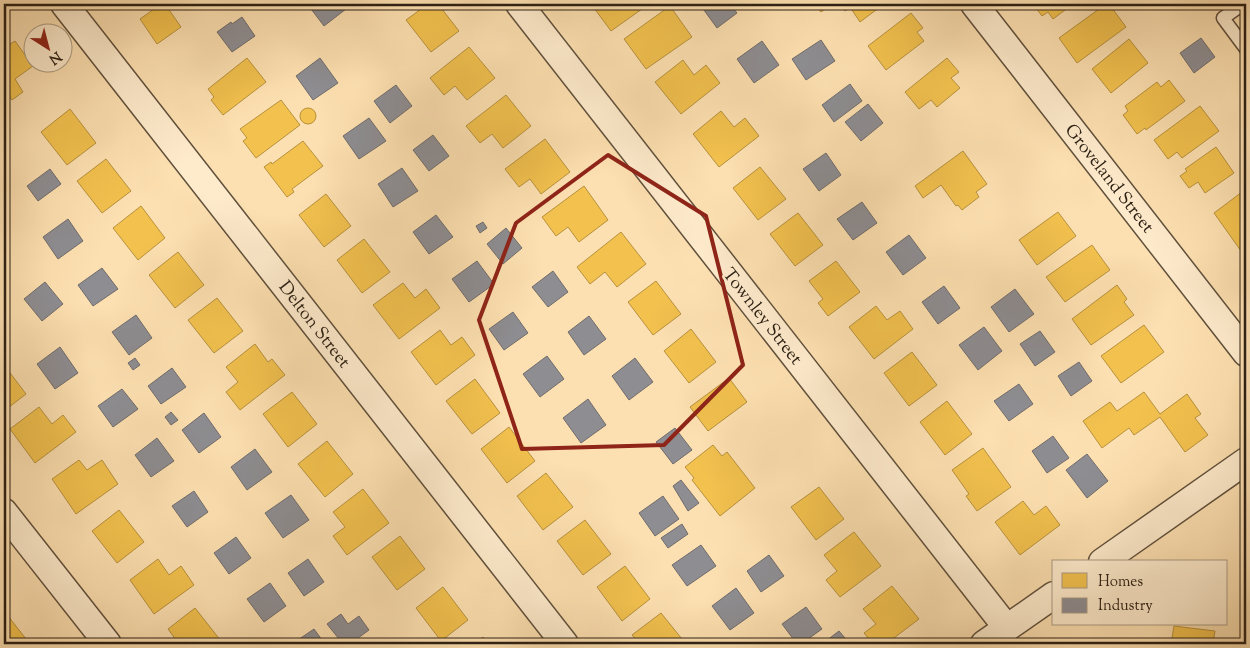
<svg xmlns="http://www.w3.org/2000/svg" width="1250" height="648" viewBox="0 0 1250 648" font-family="'Sorts Mill Goudy',serif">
  <rect width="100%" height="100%" fill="#fde0b1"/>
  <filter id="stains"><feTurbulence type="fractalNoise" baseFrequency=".004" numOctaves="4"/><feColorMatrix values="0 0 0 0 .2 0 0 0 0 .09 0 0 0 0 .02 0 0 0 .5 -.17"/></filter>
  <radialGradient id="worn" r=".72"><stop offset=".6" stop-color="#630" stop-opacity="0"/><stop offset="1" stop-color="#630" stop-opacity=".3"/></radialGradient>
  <g fill="#f2c14e" stroke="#b7913d">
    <polygon points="161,4 165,4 181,27 157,44 140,19"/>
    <polygon points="428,4 438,4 459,31 431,52 406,20"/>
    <polygon points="591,4 649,4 611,31"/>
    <polygon points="814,4 832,4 821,12"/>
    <polygon points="840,4 884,4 860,22 850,7 845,11"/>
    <polygon points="1041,4 1073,4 1053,19 1048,12 1042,16 1036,8"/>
    <polygon points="1106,4 1109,4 1126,27 1077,63 1059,38"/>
    <polygon points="670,6 692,37 646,69 624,39"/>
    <polygon points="911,13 923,28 917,32 924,41 886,70 868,46"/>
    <polygon points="1129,39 1148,63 1111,93 1092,69"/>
    <polygon points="15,41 33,66 15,79 23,92 12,100 4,88 4,48"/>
    <polygon points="469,47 495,78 467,100 455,86 444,95 430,78"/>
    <polygon points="247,58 266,82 223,115 211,100 214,97 208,89"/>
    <polygon points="947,58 959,72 951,78 960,88 937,107 931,100 919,109 905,92"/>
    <polygon points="683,60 694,75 706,65 720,83 681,114 655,82"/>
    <polygon points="1169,80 1185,101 1146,130 1145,128 1137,134 1123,115 1128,111 1125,106 1157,82 1161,87"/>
    <polygon points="506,95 531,126 503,148 492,134 480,143 466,126"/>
    <polygon points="281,100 300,125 256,158 243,141 247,138 240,129"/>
    <polygon points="1200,106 1219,131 1182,158 1177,152 1168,159 1154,140"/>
    <circle cx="308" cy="116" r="8"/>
    <polygon points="70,109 96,143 67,165 41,132"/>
    <polygon points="721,111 734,127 745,118 759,136 719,167 693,134"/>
    <polygon points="545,139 570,172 541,194 530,179 519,187 505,169"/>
    <polygon points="303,141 323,166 292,189 294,192 287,197 264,167 271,162 272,164"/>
    <polygon points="1216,147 1234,173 1205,193 1198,182 1189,188 1180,176 1187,171 1185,169"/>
    <polygon points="963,151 987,184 976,192 979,197 962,210 958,205 956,206 941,185 923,198 915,186"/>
    <polygon points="106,159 131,191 102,213 77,181"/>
    <polygon points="760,167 786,199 758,220 733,188"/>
    <polygon points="584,186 608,220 579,242 568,227 556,236 542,217"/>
    <polygon points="1246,189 1246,258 1214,213"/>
    <polygon points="326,194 351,226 324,247 299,215"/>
    <polygon points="141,206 165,238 138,260 113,228"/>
    <polygon points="1058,212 1076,236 1037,265 1019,240"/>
    <polygon points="798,213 823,245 795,266 770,234"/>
    <polygon points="621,232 646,264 617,287 605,272 590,284 577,267"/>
    <polygon points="364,239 390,272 362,293 337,260"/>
    <polygon points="1092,245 1110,270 1065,302 1046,277"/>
    <polygon points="178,252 204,285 175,308 149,275"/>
    <polygon points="836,261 860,292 828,316 818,303 823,299 809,281"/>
    <polygon points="656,281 681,314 653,335 628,302"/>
    <polygon points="403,283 415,298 426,289 440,308 399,339 373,305"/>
    <polygon points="1117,285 1127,299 1124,302 1134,315 1091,345 1072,319"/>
    <polygon points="217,298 243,331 214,353 188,320"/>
    <polygon points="876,306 887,320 900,311 913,329 874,359 849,327"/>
    <polygon points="1144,325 1164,352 1121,383 1101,356"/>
    <polygon points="691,329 716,362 689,383 664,351"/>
    <polygon points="440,330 451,345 462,337 475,355 436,385 411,352"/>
    <polygon points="255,344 268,362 272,359 285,375 240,410 226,392 238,382 226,367"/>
    <polygon points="912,352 937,385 909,406 884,373"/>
    <polygon points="4,365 26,394 4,411"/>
    <polygon points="729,378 747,402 708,431 690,407"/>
    <polygon points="475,379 500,413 472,434 446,401"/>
    <polygon points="292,392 317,424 288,447 263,414"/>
    <polygon points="1144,392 1160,414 1187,394 1201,414 1195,418 1208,435 1185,452 1160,417 1134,435 1129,428 1102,448 1083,421 1110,402 1117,411"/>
    <polygon points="947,401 972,434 945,455 920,422"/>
    <polygon points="39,407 52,424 63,415 76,432 35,463 10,429"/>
    <polygon points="509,427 535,461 507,483 481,449"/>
    <polygon points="327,441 353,474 325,497 298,464"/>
    <polygon points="713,445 722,456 727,452 755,488 720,516 692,480 694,478 685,467"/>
    <polygon points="983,448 1011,487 977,511 966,496 969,494 952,470"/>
    <polygon points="79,460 87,470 102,460 118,484 76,514 52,479"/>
    <polygon points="546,473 573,507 543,530 517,496"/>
    <polygon points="819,487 844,519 816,540 791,507"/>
    <polygon points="363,489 389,523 347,555 333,536 345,527 333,512"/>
    <polygon points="1023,501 1034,515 1046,506 1060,525 1020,555 995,522"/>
    <polygon points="119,510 144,542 117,563 92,531"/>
    <polygon points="585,520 611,554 583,575 557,541"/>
    <polygon points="854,532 881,566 840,597 826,580 837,571 824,555"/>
    <polygon points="400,536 425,569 397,590 372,557"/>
    <polygon points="158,559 169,575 181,566 194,585 154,614 130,580"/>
    <polygon points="625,566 650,599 622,621 597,587"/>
    <polygon points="892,586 919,619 886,644 873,644 864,633 876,624 863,609"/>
    <polygon points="443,587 468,620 441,641 416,608"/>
    <polygon points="195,608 221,641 216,644 179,644 168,629"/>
    <polygon points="661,613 686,644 640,644 632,635"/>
    <polygon points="8,616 30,644 4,644 4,619"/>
    <polygon points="1174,626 1215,631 1213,644 1171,644"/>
    <polygon points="483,637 489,644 474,644"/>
    <polygon points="1126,638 1131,644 1118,644"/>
  </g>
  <g fill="#8d8d92" stroke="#706c6c">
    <polygon points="309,4 342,4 346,9 324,26 308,5"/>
    <polygon points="704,4 730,4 737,13 717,28 701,6"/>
    <polygon points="242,17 255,36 232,52 217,32 231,22 232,24"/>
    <polygon points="1201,38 1215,57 1194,73 1180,53"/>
    <polygon points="821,40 835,61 806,80 792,59"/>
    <polygon points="762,41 779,65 754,83 737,59"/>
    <polygon points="320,58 338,83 313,100 296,76"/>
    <polygon points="850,84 862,101 834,122 822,105"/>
    <polygon points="396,85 412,106 390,123 374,101"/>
    <polygon points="868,104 883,123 861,141 845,122"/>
    <polygon points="369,118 386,141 359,159 343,136"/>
    <polygon points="433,135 449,156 429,171 413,150"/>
    <polygon points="826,153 841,175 819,191 803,169"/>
    <polygon points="402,168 418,191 393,207 378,184"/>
    <polygon points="50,169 61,184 38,201 27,186"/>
    <polygon points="862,202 877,223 853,240 837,219"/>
    <polygon points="436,215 453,237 429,254 413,232"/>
    <polygon points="68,219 83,241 58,259 43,237"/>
    <polygon points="483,222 487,228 480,233 476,226"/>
    <polygon points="506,228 522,248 503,264 487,244"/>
    <polygon points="909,235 926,258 903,275 886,252"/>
    <polygon points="477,261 494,284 469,302 452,279"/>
    <polygon points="4,268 10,278 4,283"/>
    <polygon points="102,268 118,289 93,306 78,285"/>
    <polygon points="553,271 568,292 548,307 532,287"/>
    <polygon points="45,282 63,304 42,321 24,299"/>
    <polygon points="944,286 960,308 938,324 922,302"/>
    <polygon points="1015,289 1034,314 1009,332 991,307"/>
    <polygon points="513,312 528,333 504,350 489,329"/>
    <polygon points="136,315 152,338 129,355 112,332"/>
    <polygon points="589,316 606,339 584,355 568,332"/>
    <polygon points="984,327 1002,351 978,370 959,345"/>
    <polygon points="1040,331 1055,352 1035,366 1020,344"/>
    <polygon points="60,347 78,373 55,389 37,364"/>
    <polygon points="547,356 564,379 540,397 523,374"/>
    <polygon points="135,358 140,365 133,370 128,363"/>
    <polygon points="635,358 653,382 629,400 612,376"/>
    <polygon points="1079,362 1092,381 1071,396 1058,376"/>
    <polygon points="172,368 186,387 161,404 148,386"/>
    <polygon points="1019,384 1033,404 1009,421 994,401"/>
    <polygon points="122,389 138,409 113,427 98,406"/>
    <polygon points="588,399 606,425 581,443 563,418"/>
    <polygon points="171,412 178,420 171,425 165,417"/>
    <polygon points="204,413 221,437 199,453 182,430"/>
    <polygon points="675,428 692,450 673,464 656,442"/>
    <polygon points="1053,436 1069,458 1047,473 1032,451"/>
    <polygon points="157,438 174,461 151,477 135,455"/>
    <polygon points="255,449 272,472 247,490 231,467"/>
    <polygon points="1087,454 1108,481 1087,498 1066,470"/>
    <polygon points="681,480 699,503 688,511 673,486"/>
    <polygon points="194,491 208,512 187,527 172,506"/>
    <polygon points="291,495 309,520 283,538 265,513"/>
    <polygon points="663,496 679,519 655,536 639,513"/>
    <polygon points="682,524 688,534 668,548 661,538"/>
    <polygon points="236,537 251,558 229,574 214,553"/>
    <polygon points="701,545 716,566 687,586 672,565"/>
    <polygon points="769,555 784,576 761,592 747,571"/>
    <polygon points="308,559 324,582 304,596 288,573"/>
    <polygon points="270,583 286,606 264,622 247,599"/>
    <polygon points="736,588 754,613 730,630 712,606"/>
    <polygon points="806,607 822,629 801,644 797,644 782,624"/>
    <polygon points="341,614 348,624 359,616 369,630 350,644 343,644 327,624"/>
    <polygon points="314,629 325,644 292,644"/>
    <polygon points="839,631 850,644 822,644"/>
  </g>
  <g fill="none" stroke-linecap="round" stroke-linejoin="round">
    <defs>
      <polyline id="service" points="1243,4 1223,18 1246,49"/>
      <g id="minor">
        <polyline points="64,4 565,644"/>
        <polyline points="519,4 1007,628"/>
        <polyline points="974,4 1246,353"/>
        <polyline points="4,512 108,644"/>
        <polyline points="1102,562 1246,461"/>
        <polyline points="984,644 1054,595"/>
      </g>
    </defs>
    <use href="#service" stroke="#60503c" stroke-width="15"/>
    <use href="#minor" stroke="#60503c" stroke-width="29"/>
    <use href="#service" stroke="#feebcc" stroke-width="12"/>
    <use href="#minor" stroke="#feebcc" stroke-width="26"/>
  </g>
  <path fill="none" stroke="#8f2418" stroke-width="4" stroke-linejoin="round" d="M608 155 706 216 743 365 664 445 522 449 479 320 516 223Z"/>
  <g text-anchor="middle" stroke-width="5" stroke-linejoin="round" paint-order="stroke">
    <g font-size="18" fill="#2c2015" stroke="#feebcc">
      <text transform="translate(1110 178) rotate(52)" y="6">Groveland Street</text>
      <text transform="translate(763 316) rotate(52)" y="6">Townley Street</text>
      <text transform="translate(315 324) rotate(52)" y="6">Delton Street</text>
    </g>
  </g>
  <rect width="1250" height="648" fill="none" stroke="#fde0b1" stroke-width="20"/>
  <rect x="5" y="5" width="1240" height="638" fill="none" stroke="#2c2015" stroke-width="2.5"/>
  <rect x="10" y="10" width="1230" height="628" fill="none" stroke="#2c2015"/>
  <rect x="1052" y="560" width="175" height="65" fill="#feebcc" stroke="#aa9a83"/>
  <rect x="1062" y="573" width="25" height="15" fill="#f2c14e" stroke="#aa9a83"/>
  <text x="1098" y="586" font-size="15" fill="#2c2015">Homes</text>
  <rect x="1062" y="598" width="25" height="15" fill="#8d8d92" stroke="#aa9a83"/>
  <text x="1098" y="610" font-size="15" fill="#2c2015">Industry</text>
  <g transform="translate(48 48) rotate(144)"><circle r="24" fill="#feebcc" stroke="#aa9a83"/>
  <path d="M0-4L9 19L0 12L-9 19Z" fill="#8f2418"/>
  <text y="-8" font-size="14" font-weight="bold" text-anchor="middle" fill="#2c2015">N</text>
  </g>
  <rect width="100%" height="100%" filter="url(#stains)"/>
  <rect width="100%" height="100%" fill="url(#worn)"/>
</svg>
